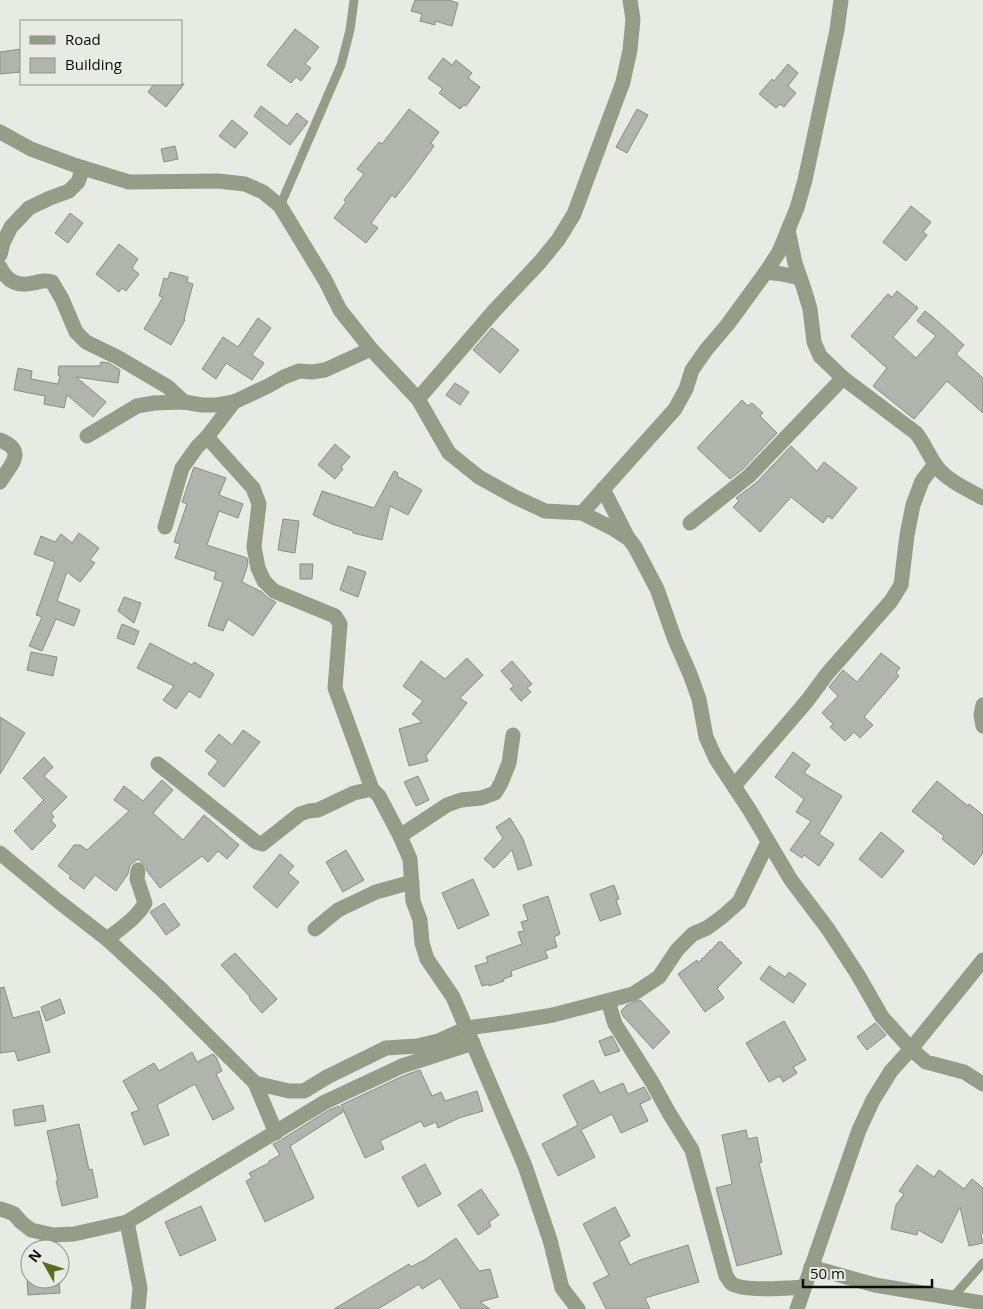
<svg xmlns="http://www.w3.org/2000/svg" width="983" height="1309" viewBox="0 0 983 1309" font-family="'Open Sans',sans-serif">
  <rect width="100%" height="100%" fill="#e8eae4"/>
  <g fill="#b1b3ad" stroke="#8a8c86">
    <polygon points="415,0 449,0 458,3 452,26 435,21 435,25 420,21 422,14 411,11"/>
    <polygon points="295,29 319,47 305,64 311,68 301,81 296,77 291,83 267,65"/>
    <polygon points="21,49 21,72 0,74 0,52"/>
    <polygon points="443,58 452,65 456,60 472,73 468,78 480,87 466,106 464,105 460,109 439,93 443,89 428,78"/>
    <polygon points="788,64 798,73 788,86 796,93 784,107 780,104 776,108 759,94 772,79 774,81"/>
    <polygon points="154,84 184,84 166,107 148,92"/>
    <polygon points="261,106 287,126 297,113 308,122 290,145 254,116"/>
    <polygon points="409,109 439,132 431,143 434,146 413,175 395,198 392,195 371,223 378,228 366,243 334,218 346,202 344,200 364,174 357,169 379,142 382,144"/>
    <polygon points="637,109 648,115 627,153 616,147"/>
    <polygon points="232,120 248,133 235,148 219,136"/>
    <polygon points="175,146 178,159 164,162 161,149"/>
    <polygon points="911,206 931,222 923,232 927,235 906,261 883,242"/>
    <polygon points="70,213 83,223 68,243 55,233"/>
    <polygon points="119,244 138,259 132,268 139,274 126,291 122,288 119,292 96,274"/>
    <polygon points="170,272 188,277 187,282 193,284 184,319 185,320 171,345 144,329 163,297 159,296 164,278 168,279"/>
    <polygon points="897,291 918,308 893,337 916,358 936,336 917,321 925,311 934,318 964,345 956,354 983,378 983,413 947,381 914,419 873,386 887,368 851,336 888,294 892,297"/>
    <polygon points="258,318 271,328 252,355 264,363 252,380 226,363 216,379 202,369 223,337 238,347"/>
    <polygon points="492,328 519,350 500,373 473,350"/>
    <polygon points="101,362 109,363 120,370 118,383 76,377 106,402 93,417 67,395 64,408 44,404 45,396 14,390 18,368 32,371 31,379 58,384 60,376 58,375 59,366 100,366"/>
    <polygon points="455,383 469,392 460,405 446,395"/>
    <polygon points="742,400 748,406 752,403 763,413 760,416 777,433 743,469 730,479 697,448"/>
    <polygon points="335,444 350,457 341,467 343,469 335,479 318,465"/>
    <polygon points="791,446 817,471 824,462 857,488 832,519 828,516 823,523 791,497 760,532 733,507 739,501 736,498 756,483"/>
    <polygon points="194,467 226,478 219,495 243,504 238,518 219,511 207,545 247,558 248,564 242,582 262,592 268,598 276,602 253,636 228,619 223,631 208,626 223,582 214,579 216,572 175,558 180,544 174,542 187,504 182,502"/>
    <polygon points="394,471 398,473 397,476 422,490 408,515 390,506 382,540 353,533 353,531 332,524 313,515 322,491 374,508"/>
    <polygon points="283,519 299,521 295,553 278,550"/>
    <polygon points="79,533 99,548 90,560 95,563 80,582 67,572 57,601 80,610 74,626 56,619 42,651 29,646 42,617 36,615 55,562 34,554 41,536 55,542 61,534 72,543"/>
    <polygon points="300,564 313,564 312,579 300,579"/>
    <polygon points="348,566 366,572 358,597 340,590"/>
    <polygon points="124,597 141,603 134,623 118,611"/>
    <polygon points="122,624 139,631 134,645 117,638"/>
    <polygon points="150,643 192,665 194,662 214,674 200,698 189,691 176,709 163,700 174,686 137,668"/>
    <polygon points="31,652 57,657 53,676 27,670"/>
    <polygon points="881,653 900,668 896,673 899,676 864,717 873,725 860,738 854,732 845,741 830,727 833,724 822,713 838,696 829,687 843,670 857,682"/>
    <polygon points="467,658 483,675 460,698 467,703 426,756 428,761 409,766 399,729 422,722 412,714 423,701 403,686 421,661 445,679"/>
    <polygon points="512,661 532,684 527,688 531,692 521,701 510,689 514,686 501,671"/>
    <polygon points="0,717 25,733 0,774"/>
    <polygon points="243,730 260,742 224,787 208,774 218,761 205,751 219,734 232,745"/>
    <polygon points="793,752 810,765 804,773 842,796 819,834 834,844 819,866 804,855 802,858 790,850 811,821 796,812 804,799 775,777"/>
    <polygon points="44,757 53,767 44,776 67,797 51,813 54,817 51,820 56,826 32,850 14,831 44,800 23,778"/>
    <polygon points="418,776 429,800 416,806 404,782"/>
    <polygon points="162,780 173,790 153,813 183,840 204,815 239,845 227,859 218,851 208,862 202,856 160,888 147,871 146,866 138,859 130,865 128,874 116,891 95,875 84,889 69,878 71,876 58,866 74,845 80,845 87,850 129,811 114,800 124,786 143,801"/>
    <polygon points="937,781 968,806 969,804 983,815 983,853 974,865 942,839 944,836 912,811"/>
    <polygon points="510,818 523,839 532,865 518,870 512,850 494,868 484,859 503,838 496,827"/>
    <polygon points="881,832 904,851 882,878 859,859"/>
    <polygon points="346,850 364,880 343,892 326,862"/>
    <polygon points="280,854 294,866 288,873 299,882 277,908 253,887"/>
    <polygon points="473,879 489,915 458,929 442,893"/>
    <polygon points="614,885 619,899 616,900 621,914 600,921 590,894"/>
    <polygon points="548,896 560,934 554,937 557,947 545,951 548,958 511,971 512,976 503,979 504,981 489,986 489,984 482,986 475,966 488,962 486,957 522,944 518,932 524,931 521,922 528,920 523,905"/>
    <polygon points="164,903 180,925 166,935 150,912"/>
    <polygon points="720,941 742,963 717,988 724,998 705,1012 678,974 697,960 698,963"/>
    <polygon points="235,953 277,999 262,1013 249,998 250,997 221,965"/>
    <polygon points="769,966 785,977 789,972 806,984 793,1003 760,979"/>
    <polygon points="4,987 13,1018 39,1011 50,1052 18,1061 15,1051 0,1053 0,988"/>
    <polygon points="60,999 65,1013 46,1021 41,1007"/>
    <polygon points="640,1000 670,1032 653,1049 623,1016 621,1011 627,1005"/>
    <polygon points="784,1021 806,1060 793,1067 797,1073 783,1082 780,1076 769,1082 746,1043"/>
    <polygon points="875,1023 886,1035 867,1050 857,1037"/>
    <polygon points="612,1036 620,1051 605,1056 599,1041"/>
    <polygon points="192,1052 197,1062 213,1054 216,1057 222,1071 216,1074 234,1109 213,1120 195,1084 157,1105 169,1135 144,1145 131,1113 139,1110 123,1081 154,1063 159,1071"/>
    <polygon points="420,1070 432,1096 441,1092 445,1101 477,1091 483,1111 459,1118 438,1128 436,1122 424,1127 421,1121 380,1141 384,1149 365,1158 341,1105 405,1075"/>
    <polygon points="593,1080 600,1093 623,1083 628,1094 644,1087 651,1099 640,1104 648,1121 621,1133 612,1114 581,1130 595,1157 558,1176 542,1144 578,1125 563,1095"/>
    <polygon points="43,1105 46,1121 15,1126 13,1110"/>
    <polygon points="339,1106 343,1112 290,1146 314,1198 265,1222 246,1181 252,1178 249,1173 269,1163 269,1161 280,1155 273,1144 280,1141 284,1138 329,1110"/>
    <polygon points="79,1124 89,1170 92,1169 98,1197 62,1206 56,1181 58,1181 47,1131"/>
    <polygon points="746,1130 748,1139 757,1137 762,1162 759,1163 782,1254 737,1266 716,1188 732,1184 722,1135"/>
    <polygon points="425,1164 441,1194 418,1207 402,1177"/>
    <polygon points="917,1165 934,1177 939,1170 964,1189 972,1179 983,1188 983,1232 981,1235 983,1243 969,1246 960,1207 942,1243 918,1230 917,1235 891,1229 896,1205 904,1194 899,1191"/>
    <polygon points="481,1189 499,1215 489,1222 491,1226 478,1235 458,1205"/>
    <polygon points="201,1206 216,1240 180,1256 165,1222"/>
    <polygon points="615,1207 630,1236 619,1242 630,1265 640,1260 688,1245 699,1282 645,1298 650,1309 606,1309 593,1283 609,1275 583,1224"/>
    <polygon points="456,1238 479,1271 490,1269 498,1297 480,1302 490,1309 461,1309 440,1278 422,1289 419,1284 378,1309 334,1309 409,1264 411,1267 426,1259"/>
    <polygon points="27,1279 59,1279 60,1293 28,1295"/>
  </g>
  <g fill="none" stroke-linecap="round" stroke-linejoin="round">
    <g stroke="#959c88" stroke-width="9">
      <polyline points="280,206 341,65 350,30 354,0"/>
      <polyline points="952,1298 983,1263"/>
    </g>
    <g stroke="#959c88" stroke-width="15">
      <polyline points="0,132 31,149 77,166 129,182 218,181 245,184 263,192 280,206 325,280 340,310 371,349 418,399 449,453 479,477 515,497 545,511 582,513 612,528 629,539 635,547 657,589 675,640 690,674 699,699 706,737 716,759 749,809 791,880 828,929 858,975 882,1017 911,1049 926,1062 964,1072 983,1084"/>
      <path d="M788 230 795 263 804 289 810 309 814 342 820 356 843 378 916 433C924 443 928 454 935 464 945 480 967 489 983 498"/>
      <polyline points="0,255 3,243 11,227 29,208 50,198 69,191 78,182 83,168"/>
      <path d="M0 267C7 281 17 287 33 283 40 282 45 279 52 282L62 299 76 332 86 342 117 357 168 387 184 402"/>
      <polyline points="766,272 782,274 800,278"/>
      <polyline points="418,399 494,311 540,262 558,240 574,214 623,82 630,50 633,19 630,0"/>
      <polyline points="87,436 137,406 154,403 184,402 202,405 217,405 234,402 268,386 284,377 299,371 312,372 325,370 371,349"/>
      <polyline points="207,437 253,488 259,504 254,547 258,568 264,581 274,591 335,616 340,624 335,688 372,789 379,796 400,836 410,859 413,901 420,920 422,943 427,959 453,997 525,1166 550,1240 562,1288 578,1309"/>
      <path d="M0 440C28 451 10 465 0 482"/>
      <polyline points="603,489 628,538"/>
      <polyline points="582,513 675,409 686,389 692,370 706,350 728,324 766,272 779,252 797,208 805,180 837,30 841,0"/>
      <polyline points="690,523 749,476 843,378"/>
      <polyline points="165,527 182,468 197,447 207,437 234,402"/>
      <polyline points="983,705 981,715 983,726"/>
      <polyline points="158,764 256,842 262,844 276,833 300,814 309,811 318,810 354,793 372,789"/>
      <polyline points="734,786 807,701 827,674 891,601 901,585 907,535 913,505 922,481 935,464"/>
      <polyline points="400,836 447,805 461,800 481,798 495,793 501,783 509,763 513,735"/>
      <polyline points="0,853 58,901 107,939 162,990 255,1083 276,1133"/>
      <polyline points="315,929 338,910 376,892 412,882"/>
      <path d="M107 939C120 929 137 918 145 903L137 879 138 870"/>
      <path d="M608 1001 615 1024 652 1082 669 1113 692 1150 726 1276C728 1278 729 1281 731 1283 742 1292 789 1288 804 1287"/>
      <polyline points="255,1083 289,1091 304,1091 327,1077 386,1048 417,1046 438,1041 467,1028 511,1022 553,1015 633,994 659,977 677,950 693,934 707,928 722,917 739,902 768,842"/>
      <polyline points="0,1209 7,1211 14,1214 21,1222 31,1230 53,1235 74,1234 127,1222 325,1102 402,1066 473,1043"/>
      <polyline points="127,1222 140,1288 138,1309"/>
      <polyline points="811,1267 875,1285 983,1303"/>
      <polyline points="797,1309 859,1130 873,1100 891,1071 911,1049 983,960"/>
    </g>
  </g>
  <rect x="20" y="20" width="162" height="65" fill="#e8eae4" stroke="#90918d"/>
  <rect x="30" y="36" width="25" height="8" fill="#959c88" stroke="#90918d"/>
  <text x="65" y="45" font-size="15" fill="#0b0c0a">Road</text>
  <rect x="30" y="58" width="25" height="15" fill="#b1b3ad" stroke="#90918d"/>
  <text x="65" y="70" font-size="15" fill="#0b0c0a">Building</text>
  <g transform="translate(45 1264) rotate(309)"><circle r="24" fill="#e8eae4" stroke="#90918d"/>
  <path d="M0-4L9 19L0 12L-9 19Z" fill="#586e1e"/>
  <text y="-8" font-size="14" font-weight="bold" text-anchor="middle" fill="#0b0c0a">N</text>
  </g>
  <path d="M803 1279v8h129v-8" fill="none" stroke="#0b0c0a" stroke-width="2.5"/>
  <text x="810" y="1279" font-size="15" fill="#0b0c0a" stroke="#e8eae4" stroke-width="4" paint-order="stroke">50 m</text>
</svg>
